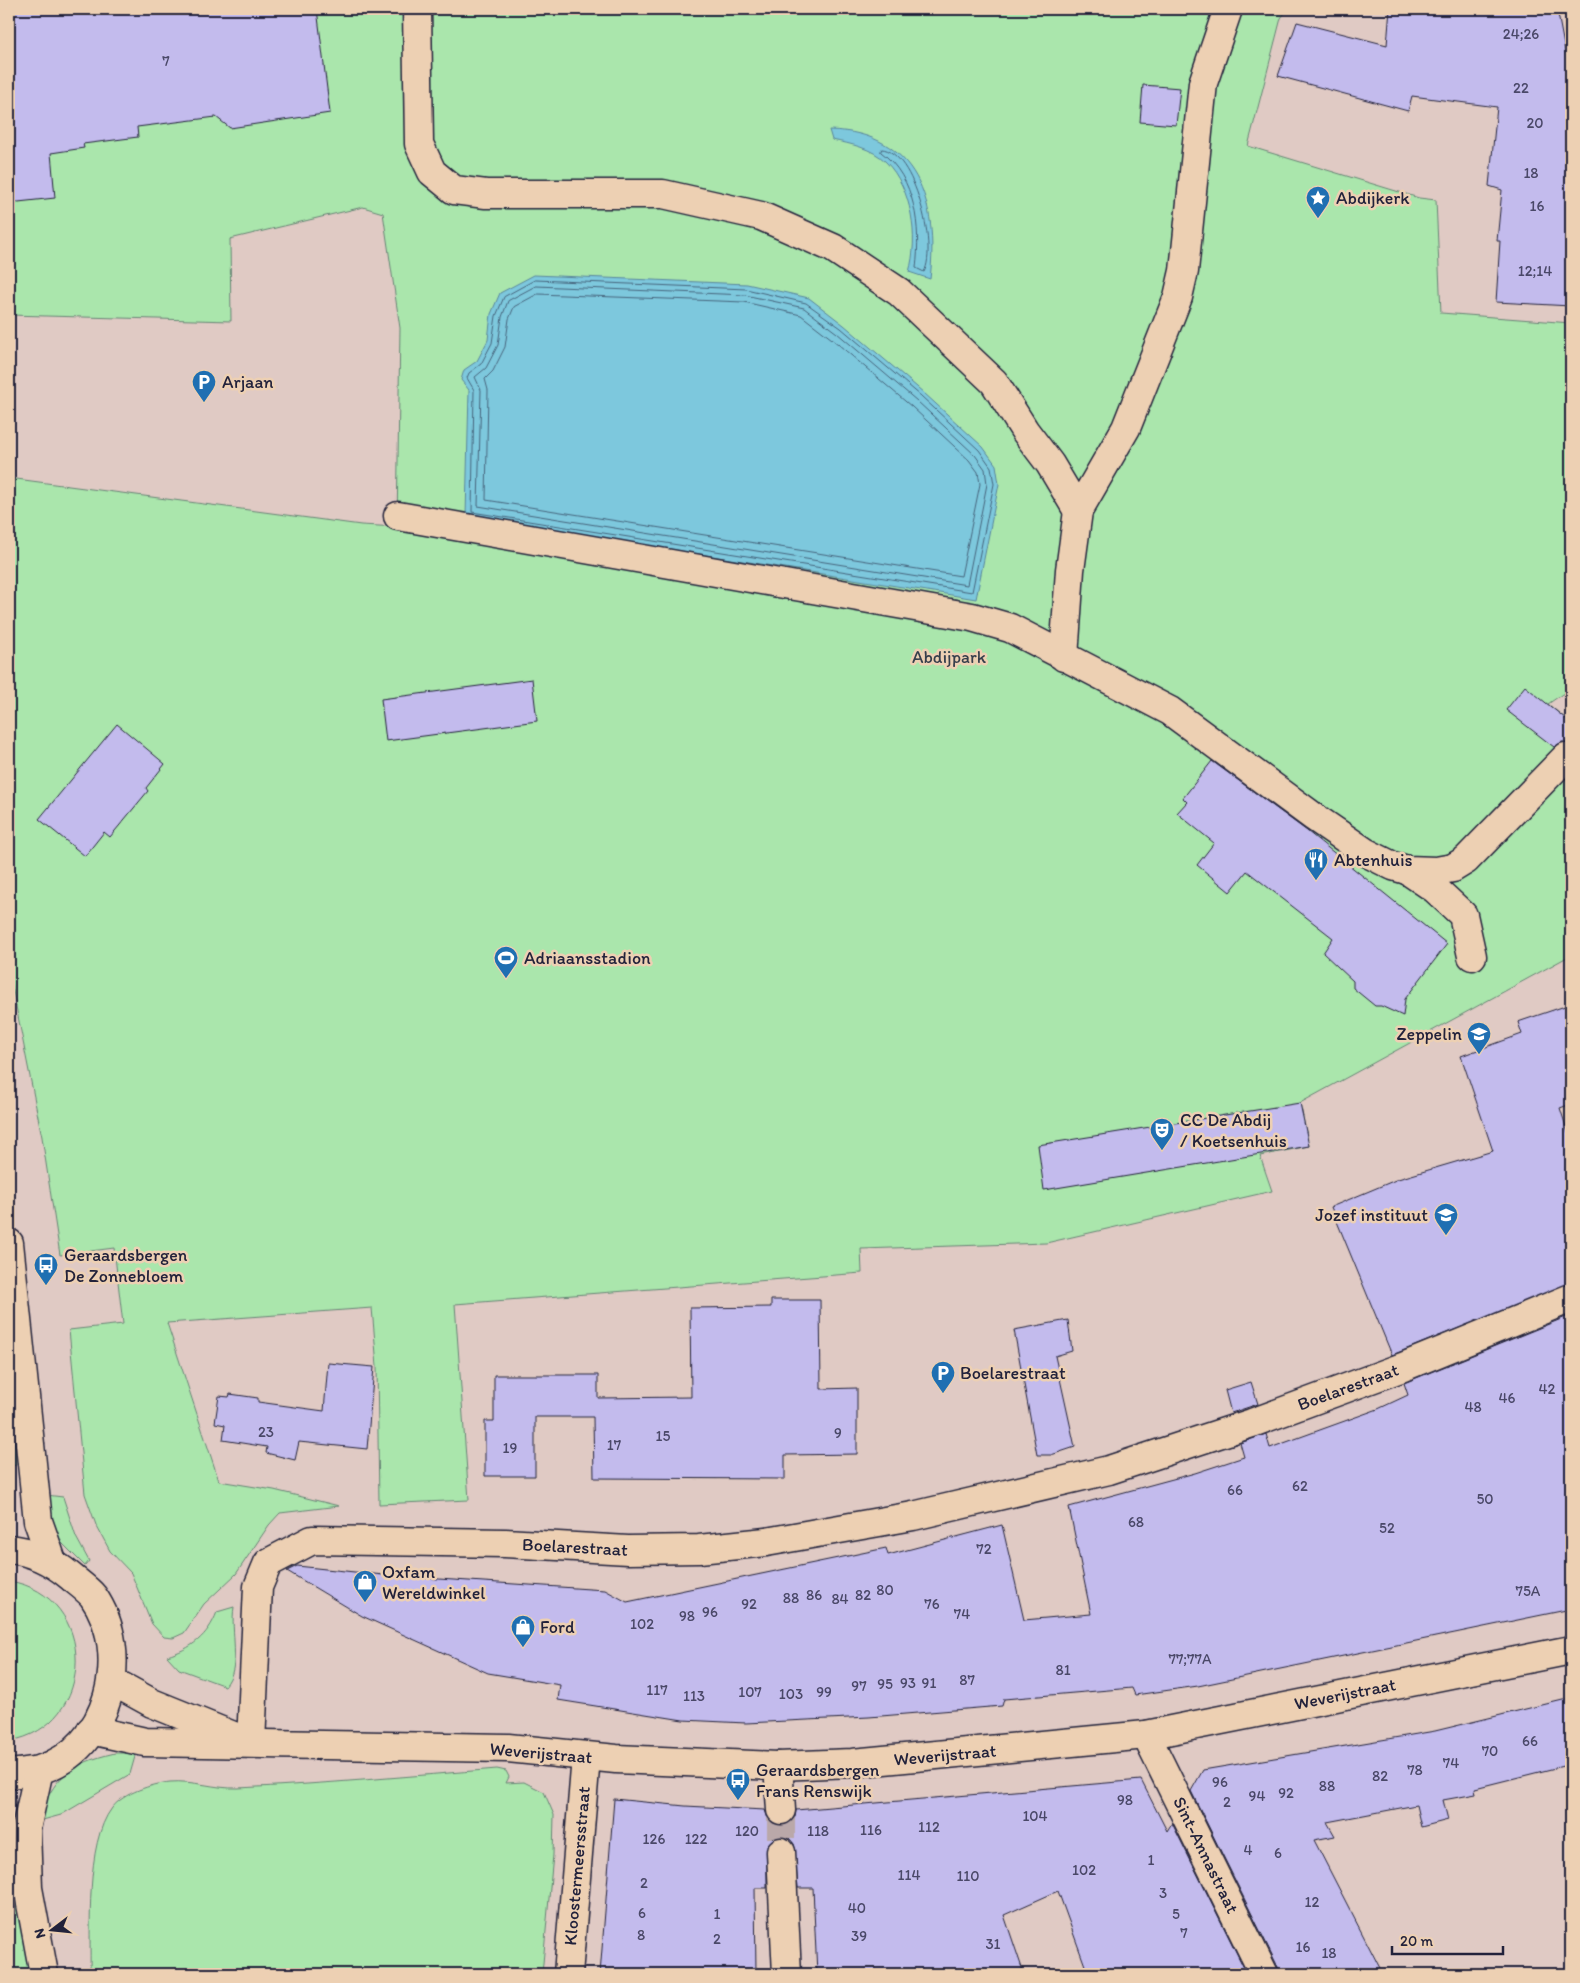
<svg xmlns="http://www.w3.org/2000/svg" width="1580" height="1983" viewBox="0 0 1580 1983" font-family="Itim,sans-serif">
  <rect width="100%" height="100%" fill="#e0cac4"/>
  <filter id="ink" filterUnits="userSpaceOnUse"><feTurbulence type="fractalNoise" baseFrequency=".02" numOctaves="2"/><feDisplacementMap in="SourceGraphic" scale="10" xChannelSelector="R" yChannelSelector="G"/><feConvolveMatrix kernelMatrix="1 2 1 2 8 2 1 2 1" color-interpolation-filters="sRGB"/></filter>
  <g filter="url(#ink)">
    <g fill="#aae6ac" stroke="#668474">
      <polygon points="9,9 1288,9 1281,18 1248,146 1419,198 1436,200 1441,313 1571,323 1571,688 1548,704 1571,723 1571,955 1300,1103 1309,1146 1260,1156 1272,1191 1046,1243 861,1249 862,1273 455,1304 469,1500 379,1504 377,1366 372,1308 167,1323 219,1481 274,1490 339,1506 280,1513 269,1525 236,1574 204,1604 184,1633 173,1638 164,1637 152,1624 131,1573 110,1551 96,1525 85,1494 69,1330 123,1324 114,1248 60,1255 42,1137 9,971 9,478 361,525 397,527 400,328 383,213 363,207 230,239 231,321 9,315"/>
      <polygon points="9,1326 12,1350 16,1465 9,1467"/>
      <polygon points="46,1495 63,1497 76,1537 89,1561 85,1566 58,1539"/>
      <path d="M9 1581C99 1595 98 1727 9 1741Z"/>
      <path d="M234 1607C230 1631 242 1667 225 1686L179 1669 167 1656C191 1649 208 1636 217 1612Z"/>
      <path d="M115 1753H136L130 1774 61 1815 39 1821C51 1777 72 1763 115 1753Z"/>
      <path d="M497 1769 506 1771 509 1777 506 1783 524 1782 544 1792 554 1815 553 1855 542 1974H90C91 1930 85 1843 112 1808 123 1793 152 1784 170 1782 193 1780 215 1789 238 1788 324 1784 411 1776 497 1769Z"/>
      <polygon points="9,1832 14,1833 31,1974 9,1974"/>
    </g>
    <g fill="#7dc8dd" stroke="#59869c">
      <path d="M829 130C918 132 939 203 930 279L909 272C919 238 912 188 886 162 872 148 851 144 832 140Z"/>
      <polygon points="534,275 747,284 809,298 844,325 924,393 983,447 996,465 999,484 976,599 466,516 469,390 461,380 464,370 477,361 488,340 491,314 500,293"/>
    </g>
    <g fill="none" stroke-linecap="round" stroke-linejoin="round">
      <g stroke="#46647c" stroke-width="1">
        <path d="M882 149C914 151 938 247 924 272L916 268C921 228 916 178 881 152Z"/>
        <polygon points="535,280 746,289 806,303 841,328 921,396 979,450 991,467 994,484 972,592 472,512 474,390 467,378 469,373 481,364 492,343 496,316 504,297"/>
        <polygon points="536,286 745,295 804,308 837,333 917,401 975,455 985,469 987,484 967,585 478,506 481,390 475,377 486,368 498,345 502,317 508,301"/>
        <polygon points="538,294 744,302 801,315 832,339 912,407 969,460 978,472 980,484 961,576 486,500 488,390 485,379 493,371 505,347 509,319 514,307"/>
      </g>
    </g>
    <g fill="#c3bbed" stroke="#22223b">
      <polygon points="9,9 317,9 330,113 230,128 216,117 137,127 138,137 83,144 84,148 51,153 55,198 9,203"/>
      <polygon points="1390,9 1557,9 1571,82 1571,306 1496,302 1500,241 1497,241 1502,190 1489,186 1497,107 1412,96 1408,111 1278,76 1297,22 1387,45"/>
      <polygon points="1143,85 1180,88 1176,125 1140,122"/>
      <polygon points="532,679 537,721 386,741 381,699"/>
      <polygon points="1525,686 1571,723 1571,743 1562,742 1554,747 1506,710"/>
      <polygon points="117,724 165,764 146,788 148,791 110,837 104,832 85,856 39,819"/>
      <polygon points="1212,761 1307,831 1447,944 1405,999 1403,1016 1381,1006 1375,1006 1353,988 1353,981 1323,953 1333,938 1247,871 1230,892 1197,865 1214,843 1177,813 1187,802 1183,798"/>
      <polygon points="1571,1004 1571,1104 1560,1108 1571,1142 1571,1283 1392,1355 1331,1207 1398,1179 1493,1151 1461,1056 1522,1034 1518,1022"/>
      <polygon points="1300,1103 1309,1146 1044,1190 1038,1145"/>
      <polygon points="771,1300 820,1300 821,1389 857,1388 857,1454 785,1455 785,1479 594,1478 593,1417 535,1417 535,1476 485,1476 485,1421 494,1421 494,1375 598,1375 598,1398 691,1397 690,1308 771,1307"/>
      <polygon points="1571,1315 1571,1609 1198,1686 1135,1695 1132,1688 1004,1699 1002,1706 869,1717 746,1723 683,1720 558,1700 560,1685 488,1673 362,1616 287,1571 297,1566 393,1576 605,1590 627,1602 886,1548 888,1555 1002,1525 1024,1620 1091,1614 1069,1507 1195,1473 1244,1457 1240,1443 1266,1434 1270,1448 1378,1409 1408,1395 1404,1383"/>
      <polygon points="1068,1320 1072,1351 1055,1356 1075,1447 1051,1455 1037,1455 1014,1330"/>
      <polygon points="328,1363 374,1367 367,1449 299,1442 295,1460 266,1453 267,1447 223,1440 225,1425 215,1423 219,1396 229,1397 230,1394 258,1398 258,1402 324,1411"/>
      <polygon points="1251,1382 1258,1404 1231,1413 1225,1390"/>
      <polygon points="1571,1698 1571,1764 1475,1788 1476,1794 1443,1800 1448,1820 1421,1827 1416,1805 1327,1822 1335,1836 1314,1840 1383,1974 1280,1974 1278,1967 1191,1791 1203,1770 1435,1731"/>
      <polygon points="1141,1780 1167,1831 1172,1823 1247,1974 1088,1974 1058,1891 1004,1915 1024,1974 817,1974 813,1888 798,1888 794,1844 789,1838 781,1836 773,1839 767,1845 767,1888 755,1888 756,1974 600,1974 614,1799 685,1806 765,1810 768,1819 774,1824 782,1826 790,1823 795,1817 796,1810"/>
    </g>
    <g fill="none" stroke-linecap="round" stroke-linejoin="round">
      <polyline stroke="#baa8a9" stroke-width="28" stroke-dasharray="28 14" stroke-linecap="butt" points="781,1810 781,1852"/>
      <defs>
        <g id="street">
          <polyline points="417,9 419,144 432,172 454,190 486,194 663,194 761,216 833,248 899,292 994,382 1025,431 1050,464 1078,511"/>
          <polyline points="398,516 972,617 1010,628 1170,711 1314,817 1365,852 1393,866 1407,870 1436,871 1453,868 1466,860 1566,757"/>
          <polyline points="1064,657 1070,570 1078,511 1126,428 1178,297 1184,271 1203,83 1228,9"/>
          <polyline points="1407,870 1435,889 1463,915 1472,956"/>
          <polyline points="112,1681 152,1703 236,1737"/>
          <polyline points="91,1730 145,1742 508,1748 616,1759 778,1766 852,1763 1146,1735 1571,1650"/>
          <polyline points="1146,1735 1264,1974"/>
          <polyline points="251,1743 258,1587 268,1563 312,1540 505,1543 628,1550 699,1549 766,1542 913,1516 1109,1470 1252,1423 1403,1367 1571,1298"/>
          <polyline points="778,1766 781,1810"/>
          <polyline points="781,1852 787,1974"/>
          <polyline points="568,1974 586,1757"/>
        </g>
        <g id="secondary">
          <polyline points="9,1243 38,1521 52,1561"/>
          <path d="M9 1549C33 1551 52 1561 70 1576 77 1582 87 1589 93 1596 133 1653 110 1749 39 1770 29 1772 18 1773 9 1774"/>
          <polyline points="39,1770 26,1829 28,1888 44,1974"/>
        </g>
      </defs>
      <use href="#street" stroke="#22223b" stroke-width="31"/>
      <use href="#secondary" stroke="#22223b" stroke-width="31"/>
      <use href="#street" stroke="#edd0b3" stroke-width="28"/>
      <use href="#secondary" stroke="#edd0b3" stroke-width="28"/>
    </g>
  </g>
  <defs>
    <symbol id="sight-pin" viewBox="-11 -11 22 30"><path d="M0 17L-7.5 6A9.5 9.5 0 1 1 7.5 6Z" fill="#1f6fb2" stroke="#edd0b3"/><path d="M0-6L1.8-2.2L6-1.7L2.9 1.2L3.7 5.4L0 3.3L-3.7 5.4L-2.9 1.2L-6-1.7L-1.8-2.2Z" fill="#fff"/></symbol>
    <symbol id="parking-pin" viewBox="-11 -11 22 30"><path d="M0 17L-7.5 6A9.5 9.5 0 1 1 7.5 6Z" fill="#1f6fb2" stroke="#edd0b3"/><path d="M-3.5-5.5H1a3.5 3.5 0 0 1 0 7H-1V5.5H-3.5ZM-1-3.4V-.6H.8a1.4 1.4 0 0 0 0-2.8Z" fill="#fff"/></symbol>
    <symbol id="restaurant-pin" viewBox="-11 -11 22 30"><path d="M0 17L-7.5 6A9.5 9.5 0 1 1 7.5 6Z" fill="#1f6fb2" stroke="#edd0b3"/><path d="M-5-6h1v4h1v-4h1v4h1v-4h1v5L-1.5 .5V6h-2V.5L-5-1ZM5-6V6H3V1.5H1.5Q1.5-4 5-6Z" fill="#fff"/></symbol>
    <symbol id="stadium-pin" viewBox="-11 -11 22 30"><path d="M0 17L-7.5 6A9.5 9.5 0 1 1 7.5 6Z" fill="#1f6fb2" stroke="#edd0b3"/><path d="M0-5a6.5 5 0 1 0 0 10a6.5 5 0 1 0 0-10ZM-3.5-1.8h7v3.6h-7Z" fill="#fff"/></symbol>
    <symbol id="school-pin" viewBox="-11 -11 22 30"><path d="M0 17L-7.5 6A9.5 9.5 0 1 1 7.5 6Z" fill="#1f6fb2" stroke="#edd0b3"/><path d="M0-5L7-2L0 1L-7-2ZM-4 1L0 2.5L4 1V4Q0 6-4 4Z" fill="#fff"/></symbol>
    <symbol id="theatre-pin" viewBox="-11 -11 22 30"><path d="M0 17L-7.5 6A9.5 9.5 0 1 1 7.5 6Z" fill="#1f6fb2" stroke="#edd0b3"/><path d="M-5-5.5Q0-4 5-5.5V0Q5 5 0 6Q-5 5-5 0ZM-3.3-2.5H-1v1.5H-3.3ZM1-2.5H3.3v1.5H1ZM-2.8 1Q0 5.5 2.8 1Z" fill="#fff"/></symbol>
    <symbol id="bus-pin" viewBox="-11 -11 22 30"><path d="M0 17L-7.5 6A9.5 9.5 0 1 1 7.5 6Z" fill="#1f6fb2" stroke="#edd0b3"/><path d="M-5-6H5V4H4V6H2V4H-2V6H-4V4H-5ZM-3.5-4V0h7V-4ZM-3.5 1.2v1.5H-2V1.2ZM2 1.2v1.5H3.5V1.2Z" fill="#fff"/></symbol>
    <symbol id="shop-pin" viewBox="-11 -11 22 30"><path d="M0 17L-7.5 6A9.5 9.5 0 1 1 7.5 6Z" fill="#1f6fb2" stroke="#edd0b3"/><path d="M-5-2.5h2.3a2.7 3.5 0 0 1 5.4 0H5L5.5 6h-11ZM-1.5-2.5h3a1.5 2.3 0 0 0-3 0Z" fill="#fff"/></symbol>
  </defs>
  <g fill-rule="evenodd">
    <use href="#sight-pin" x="1304" y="184" width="28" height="38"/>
    <use href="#parking-pin" x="190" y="368" width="28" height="38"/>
    <use href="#restaurant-pin" x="1302" y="846" width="28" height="38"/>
    <use href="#stadium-pin" x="492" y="944" width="28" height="38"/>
    <use href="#school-pin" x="1465" y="1020" width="28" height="38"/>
    <use href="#theatre-pin" x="1148" y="1116" width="28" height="38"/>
    <use href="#school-pin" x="1432" y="1201" width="28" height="38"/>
    <use href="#bus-pin" x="32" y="1251" width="28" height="38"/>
    <use href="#parking-pin" x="929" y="1359" width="28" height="38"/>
    <use href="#shop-pin" x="351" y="1568" width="28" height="38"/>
    <use href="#shop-pin" x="509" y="1613" width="28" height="38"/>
    <use href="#bus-pin" x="724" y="1766" width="28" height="38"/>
  </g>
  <g text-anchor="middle" stroke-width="5" stroke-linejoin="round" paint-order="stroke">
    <g font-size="15" fill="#4a4868">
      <text x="1521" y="39">24;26</text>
      <text x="166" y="66">7</text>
      <text x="1521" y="93">22</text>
      <text x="1535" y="128">20</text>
      <text x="1531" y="178">18</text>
      <text x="1537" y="211">16</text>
      <text x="1535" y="276">12;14</text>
      <text x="1547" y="1394">42</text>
      <text x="1507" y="1403">46</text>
      <text x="1473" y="1412">48</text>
      <text x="266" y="1437">23</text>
      <text x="838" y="1438">9</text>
      <text x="663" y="1441">15</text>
      <text x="614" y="1450">17</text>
      <text x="510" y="1453">19</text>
      <text x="1300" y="1491">62</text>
      <text x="1235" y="1495">66</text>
      <text x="1485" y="1504">50</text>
      <text x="1136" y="1527">68</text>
      <text x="1387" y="1533">52</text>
      <text x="984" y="1554">72</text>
      <text x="885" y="1595">80</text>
      <text x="1528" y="1596">75A</text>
      <text x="814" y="1600">86</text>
      <text x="863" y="1600">82</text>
      <text x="791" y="1603">88</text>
      <text x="840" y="1604">84</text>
      <text x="749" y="1609">92</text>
      <text x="932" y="1609">76</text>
      <text x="710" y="1617">96</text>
      <text x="962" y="1619">74</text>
      <text x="687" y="1621">98</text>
      <text x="642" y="1629">102</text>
      <text x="1190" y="1664">77;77A</text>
      <text x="1063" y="1675">81</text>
      <text x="967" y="1685">87</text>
      <text x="908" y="1688">93</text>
      <text x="929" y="1688">91</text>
      <text x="885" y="1689">95</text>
      <text x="859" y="1691">97</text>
      <text x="657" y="1695">117</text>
      <text x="750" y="1697">107</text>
      <text x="824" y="1697">99</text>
      <text x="791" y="1699">103</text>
      <text x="694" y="1701">113</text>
      <text x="1530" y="1746">66</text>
      <text x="1490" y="1756">70</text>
      <text x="1451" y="1768">74</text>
      <text x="1415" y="1775">78</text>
      <text x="1380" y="1781">82</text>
      <text x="1220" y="1787">96</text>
      <text x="1327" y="1791">88</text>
      <text x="1286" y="1798">92</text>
      <text x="1257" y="1801">94</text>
      <text x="1125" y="1805">98</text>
      <text x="1227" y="1807">2</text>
      <text x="1035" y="1821">104</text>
      <text x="929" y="1832">112</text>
      <text x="871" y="1835">116</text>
      <text x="747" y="1836">120</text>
      <text x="818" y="1836">118</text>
      <text x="654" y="1844">126</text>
      <text x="696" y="1844">122</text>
      <text x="1248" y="1855">4</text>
      <text x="1278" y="1858">6</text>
      <text x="1151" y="1865">1</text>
      <text x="1084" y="1875">102</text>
      <text x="909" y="1880">114</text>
      <text x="968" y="1881">110</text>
      <text x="644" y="1888">2</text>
      <text x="1163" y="1898">3</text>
      <text x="1312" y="1907">12</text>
      <text x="857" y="1913">40</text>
      <text x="642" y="1918">6</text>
      <text x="717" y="1919">1</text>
      <text x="1176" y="1919">5</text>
      <text x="1184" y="1938">7</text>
      <text x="641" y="1940">8</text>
      <text x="859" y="1941">39</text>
      <text x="717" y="1944">2</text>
      <text x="993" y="1949">31</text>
      <text x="1303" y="1952">16</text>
      <text x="1329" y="1958">18</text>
    </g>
    <g font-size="18" fill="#22223b" stroke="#edd0b3" text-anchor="start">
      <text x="1336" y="204">Abdijkerk</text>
      <text x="222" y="388">Arjaan</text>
      <text x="1334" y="866">Abtenhuis</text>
      <text x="524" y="964">Adriaansstadion</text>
      <text x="1462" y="1040" text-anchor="end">Zeppelin</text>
      <text x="1180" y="1126">CC De Abdij<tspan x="1180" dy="21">/ Koetsenhuis</tspan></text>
      <text x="1428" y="1221" text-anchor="end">Jozef instituut</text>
      <text x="64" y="1261">Geraardsbergen<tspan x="64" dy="21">De Zonnebloem</tspan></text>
      <text x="960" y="1379">Boelarestraat</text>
      <text x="382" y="1578">Oxfam<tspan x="382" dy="21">Wereldwinkel</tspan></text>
      <text x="540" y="1633">Ford</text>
      <text x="756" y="1776">Geraardsbergen<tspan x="756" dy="21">Frans Renswijk</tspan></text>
    </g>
    <g font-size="18" fill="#363f4c" stroke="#edd0b3">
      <text x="949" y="663">Abdijpark</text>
    </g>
    <g font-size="18" fill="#22223b" stroke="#edd0b3">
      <text transform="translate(1348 1387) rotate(-20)" y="6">Boelarestraat</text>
      <text transform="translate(575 1547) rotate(3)" y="6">Boelarestraat</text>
      <text transform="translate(1345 1694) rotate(-11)" y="6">Weverijstraat</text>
      <text transform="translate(541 1753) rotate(5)" y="6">Weverijstraat</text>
      <text transform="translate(945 1755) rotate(-5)" y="6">Weverijstraat</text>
      <text transform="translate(1206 1855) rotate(64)" y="6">Sint-Annastraat</text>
      <text transform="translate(577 1866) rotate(-85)" y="6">Kloostermeersstraat</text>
    </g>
  </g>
  <rect width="1580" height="1983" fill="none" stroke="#edd0b3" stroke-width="30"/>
  <rect x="15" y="15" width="1550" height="1953" fill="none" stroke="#22223b" stroke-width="2" filter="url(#ink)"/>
  <g transform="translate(52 1930) rotate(254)" stroke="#edd0b3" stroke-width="4" paint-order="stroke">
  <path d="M0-4L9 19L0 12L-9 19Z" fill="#22223b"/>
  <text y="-8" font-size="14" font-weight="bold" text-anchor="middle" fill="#22223b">N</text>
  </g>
  <path d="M1392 1946v8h111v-8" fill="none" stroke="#22223b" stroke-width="2.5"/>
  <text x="1400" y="1946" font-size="15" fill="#22223b" stroke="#edd0b3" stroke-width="4" paint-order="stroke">20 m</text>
</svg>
